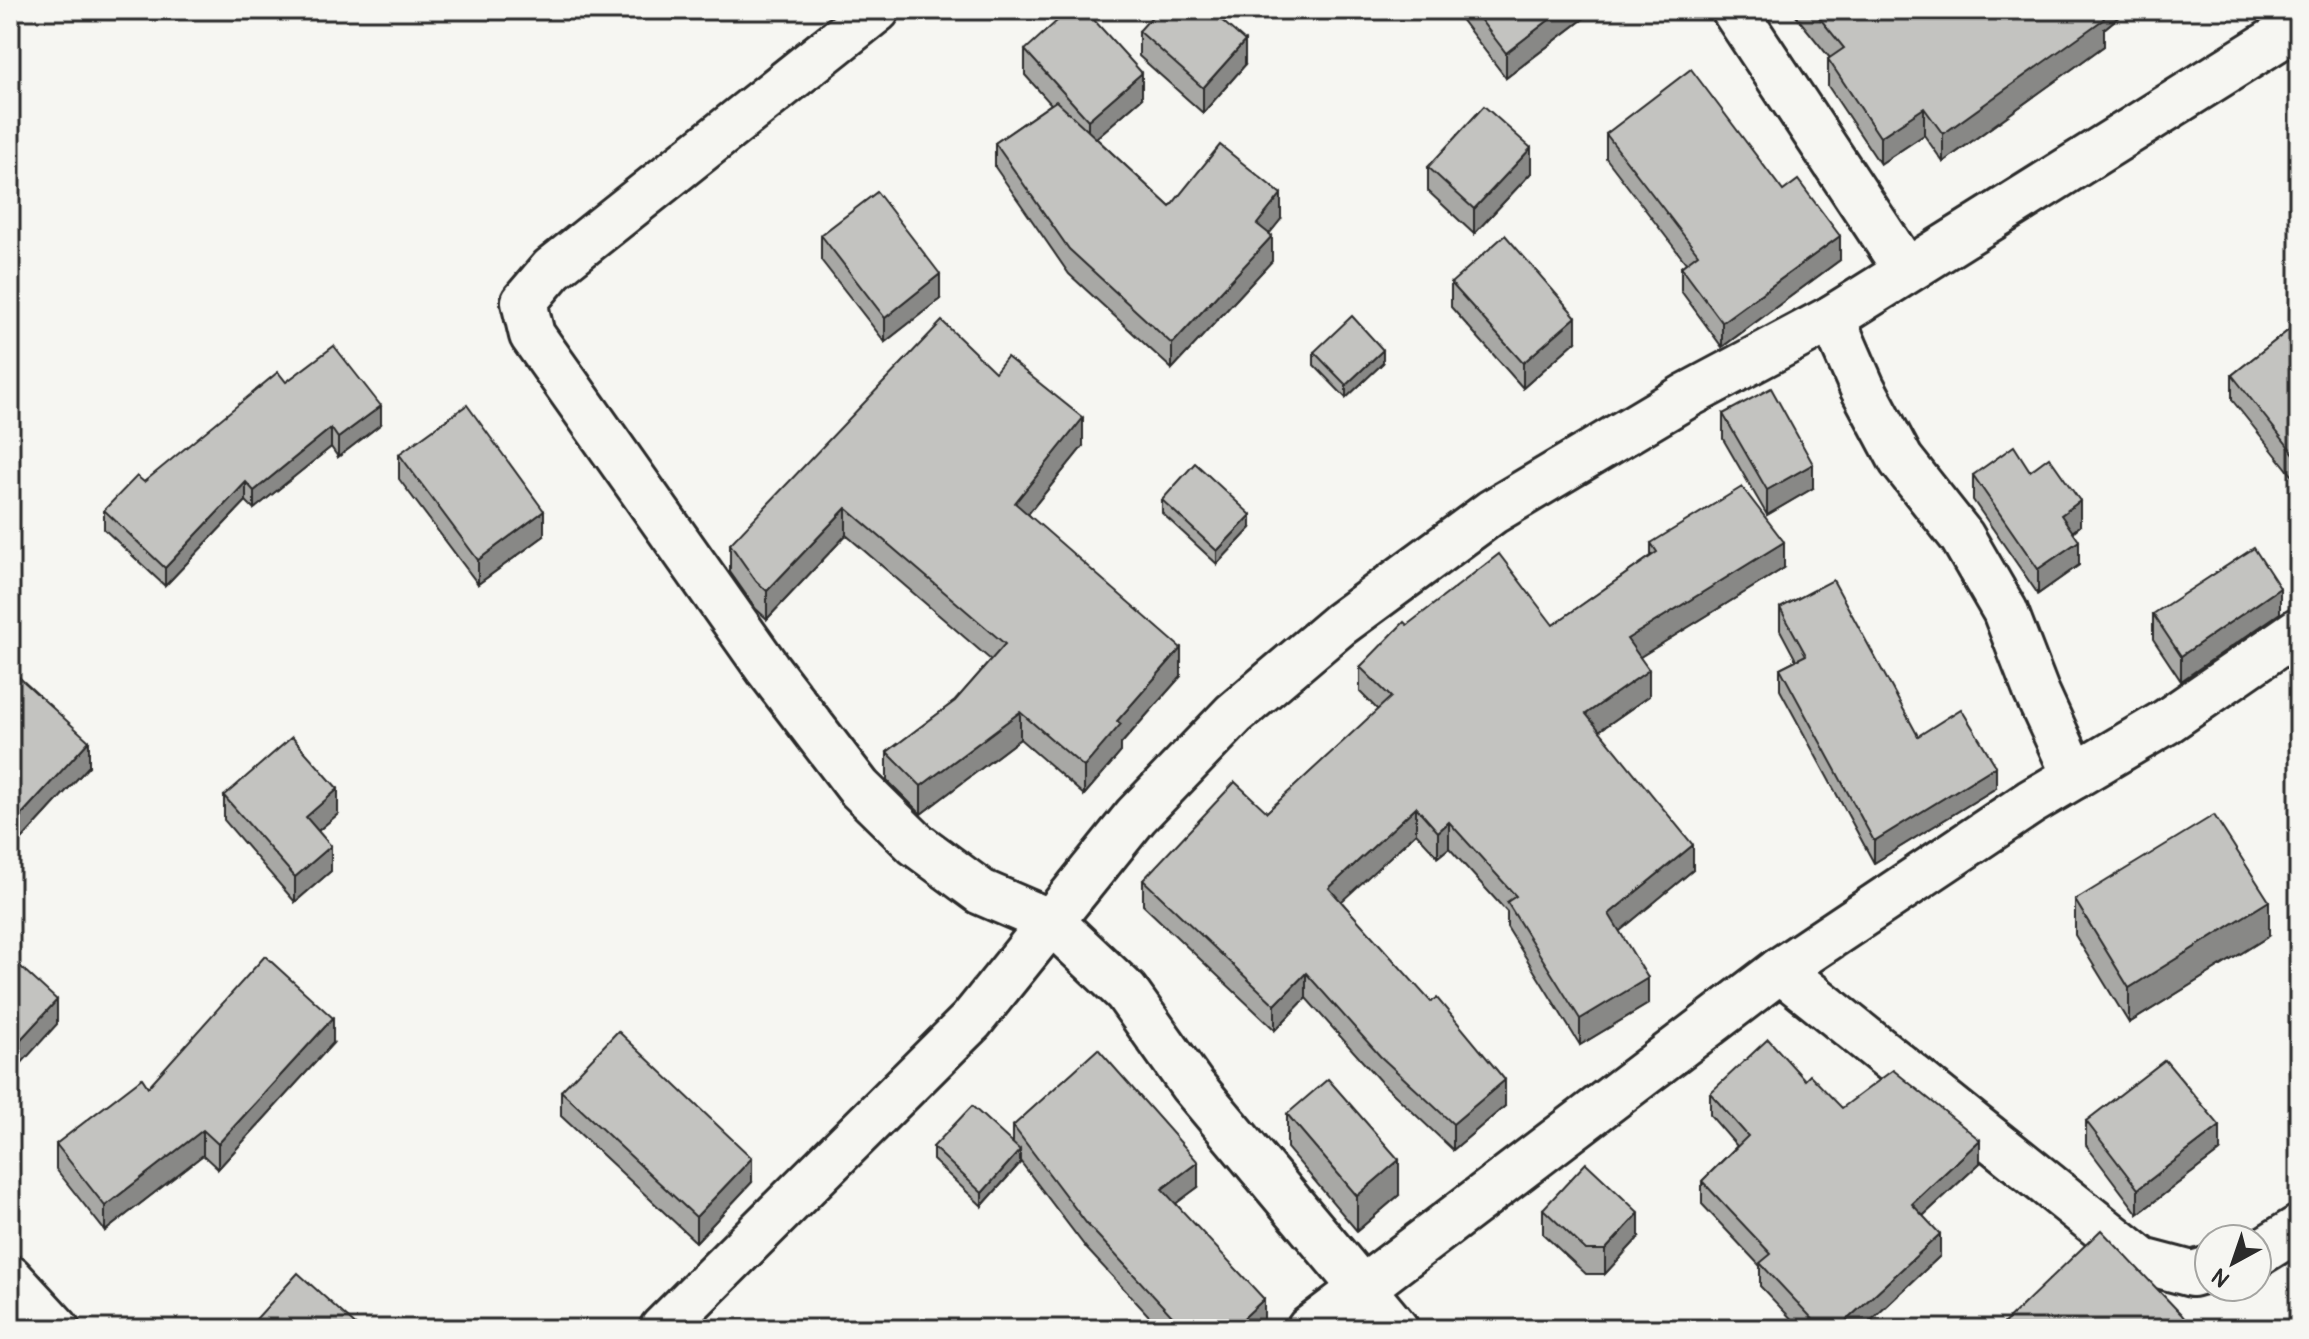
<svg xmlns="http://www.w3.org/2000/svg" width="2309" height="1339" viewBox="0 0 2309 1339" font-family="Pangolin,sans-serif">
  <rect width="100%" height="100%" fill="#f6f6f2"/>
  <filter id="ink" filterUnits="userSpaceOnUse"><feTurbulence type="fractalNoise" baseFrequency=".0125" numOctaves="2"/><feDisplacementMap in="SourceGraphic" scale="16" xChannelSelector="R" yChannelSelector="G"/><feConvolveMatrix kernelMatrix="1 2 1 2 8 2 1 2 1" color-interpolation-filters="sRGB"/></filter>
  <g filter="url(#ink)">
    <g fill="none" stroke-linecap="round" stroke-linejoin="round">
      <defs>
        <g id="street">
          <polyline points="877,10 552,269 524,302 532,335 768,669 859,788 916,844 981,892 1053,923 1126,992 1192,1085 1396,1329"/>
          <polyline points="1734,10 1906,270"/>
          <polyline points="1832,318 1862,387 1901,460 1962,537 2005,611 2036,691 2075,776"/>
          <polyline points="1780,970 2143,1261 2192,1274 2209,1269"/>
          <polyline points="2257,1254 2299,1228"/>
          <polyline points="10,1278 57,1329"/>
          <polyline points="662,1329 971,1021 1136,816 1234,714 1340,624 1492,512 1688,395 1832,318 2299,25"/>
          <polyline points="1309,1329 1780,970 2031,802 2166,722 2299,630"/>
        </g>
      </defs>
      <use href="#street" stroke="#2b2b2b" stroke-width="50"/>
      <use href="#street" stroke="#f6f6f2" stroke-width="44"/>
    </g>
    <g fill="#a8a8a5" stroke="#2b2b2b" stroke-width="2">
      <polygon points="1454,10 1595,10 1506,78"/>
      <polygon points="1791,10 2127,10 2104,29 2104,46 1943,162 1924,135 1880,164 1828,86 1828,59 1830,58"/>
      <polygon points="1139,31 1245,65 1203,113 1139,56"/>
      <polygon points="1025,50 1142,98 1096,138 1170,207 1281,219 1269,234 1272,261 1172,369 1069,274 995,167 995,143 1051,104 1025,75"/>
      <polygon points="1606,134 1783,191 1840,260 1722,347 1681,291 1681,267 1686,263 1606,158"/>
      <polygon points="1428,167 1531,173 1474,234 1428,191"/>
      <polygon points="821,235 940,299 885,342 821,260"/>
      <polygon points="1451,283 1576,341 1523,388 1451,307"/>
      <polygon points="2299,322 2299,484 2232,400 2232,375"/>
      <polygon points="1314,352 1383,363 1346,398 1314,365"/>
      <polygon points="995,372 1083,446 1028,514 1181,676 1121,744 1121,752 1084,795 1020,739 921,814 887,780 887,752 955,701 991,660 846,535 767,619 756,609 730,572 730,544"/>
      <polygon points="286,382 381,424 338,457 331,447 254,509 246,501 165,586 104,529 104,510"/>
      <polygon points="1723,414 1813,488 1767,515 1723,439"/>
      <polygon points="399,454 544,536 478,584 399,479"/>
      <polygon points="2030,471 2080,526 2073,532 2079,565 2038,594 1973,500 1973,475"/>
      <polygon points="1162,500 1251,528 1217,564 1162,513"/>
      <polygon points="1651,543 1784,568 1640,657 1649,696 1599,731 1693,870 1619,931 1648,1004 1580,1045 1507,927 1507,912 1449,848 1438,857 1416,833 1341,901 1505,1106 1453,1150 1380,1081 1306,998 1275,1030 1143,905 1143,880 1267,812 1378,710 1360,692 1360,667 1407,625 1553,625 1651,556"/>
      <polygon points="1780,608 1918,736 1996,788 1874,863 1780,690 1780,668 1796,660 1780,630"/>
      <polygon points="2280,613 2181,681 2153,639 2153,614"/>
      <polygon points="10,669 89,766 21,840 10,830"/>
      <polygon points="224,796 338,814 318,831 331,871 295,902 224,820"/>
      <polygon points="2075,900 2269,936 2129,1023 2075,935"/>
      <polygon points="333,1043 218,1169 203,1155 105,1231 56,1169 56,1144 148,1087"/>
      <polygon points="1805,1080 1842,1108 1980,1163 1923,1216 1940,1256 1862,1329 1801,1329 1760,1286 1760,1266 1702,1204 1702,1181 1737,1146 1710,1115 1710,1093"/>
      <polygon points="561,1091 752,1182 696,1242 561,1116"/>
      <polygon points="1287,1114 1399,1195 1357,1231 1287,1148"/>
      <polygon points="2086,1121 2220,1151 2138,1214 2086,1145"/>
      <polygon points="1013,1126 1198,1187 1176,1203 1264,1324 1258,1329 1161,1329 1087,1249 1020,1161 1020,1163 982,1206 933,1160 933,1147 1013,1143"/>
      <polygon points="1543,1209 1639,1237 1605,1274 1586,1274 1543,1234"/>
    </g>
    <g fill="#888886" stroke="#2b2b2b" stroke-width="2">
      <polygon points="1562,10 1595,10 1506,78 1506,53"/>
      <polygon points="2097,10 2127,10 2104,29 2104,46 1943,162 1943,134"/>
      <polygon points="1245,41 1245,65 1203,113 1203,88"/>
      <polygon points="1142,73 1142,98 1088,145 1088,120"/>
      <polygon points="1924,108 1924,135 1880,164 1880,137"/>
      <polygon points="1531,148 1531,173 1474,234 1474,209"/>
      <polygon points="1281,194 1281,219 1257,249 1257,224"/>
      <polygon points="1272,236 1272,261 1172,369 1172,344"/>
      <polygon points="1840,236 1840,260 1722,347 1722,322"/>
      <polygon points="940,274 940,299 885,342 885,318"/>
      <polygon points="1576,317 1576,341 1523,388 1523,363"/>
      <polygon points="1383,350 1383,363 1346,398 1346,385"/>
      <polygon points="381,406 381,424 338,457 338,438"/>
      <polygon points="1083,418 1083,446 1015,530 1015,503"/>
      <polygon points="331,428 331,447 254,509 254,491"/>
      <polygon points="1813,464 1813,488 1767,515 1767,490"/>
      <polygon points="246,482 246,501 165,586 165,568"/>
      <polygon points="2080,501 2080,526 2061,540 2061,515"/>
      <polygon points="846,508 846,535 767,619 767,591"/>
      <polygon points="544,511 544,536 478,584 478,560"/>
      <polygon points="1251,515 1251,528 1217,564 1217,551"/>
      <polygon points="2079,541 2079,565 2038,594 2038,569"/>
      <polygon points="1784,542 1784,568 1627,665 1627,639"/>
      <polygon points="2280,588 2280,613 2181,681 2181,656"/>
      <polygon points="1181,648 1181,676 1121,744 1121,752 1084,795 1084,767 1117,721"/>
      <polygon points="1649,670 1649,696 1586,740 1586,714"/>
      <polygon points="1020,712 1020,739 921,814 921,786"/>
      <polygon points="89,741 89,766 21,840 21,815"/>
      <polygon points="1996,766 1996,788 1874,863 1874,841"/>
      <polygon points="338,789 338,814 306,841 306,817"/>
      <polygon points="1416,807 1416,833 1329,913 1329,888"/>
      <polygon points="1449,822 1449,848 1438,857 1438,832"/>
      <polygon points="1693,845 1693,870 1609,940 1609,914"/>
      <polygon points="331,846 331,871 295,902 295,877"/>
      <polygon points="2269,901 2269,936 2129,1023 2129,988"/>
      <polygon points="1306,973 1306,998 1275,1030 1275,1005"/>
      <polygon points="1648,978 1648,1004 1580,1045 1580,1019"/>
      <polygon points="57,1000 57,1024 10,1076 10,1051"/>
      <polygon points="333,1018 333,1043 218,1169 218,1144"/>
      <polygon points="1505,1080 1505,1106 1453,1150 1453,1124"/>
      <polygon points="2220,1126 2220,1151 2138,1214 2138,1189"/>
      <polygon points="203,1130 203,1155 105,1231 105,1206"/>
      <polygon points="1980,1140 1980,1163 1912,1226 1912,1204"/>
      <polygon points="1020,1150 1020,1163 982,1206 982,1193"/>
      <polygon points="752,1158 752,1182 696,1242 696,1217"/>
      <polygon points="1399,1160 1399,1195 1357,1231 1357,1196"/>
      <polygon points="1198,1162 1198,1187 1162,1214 1162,1189"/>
      <polygon points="1639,1213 1639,1237 1605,1274 1605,1250"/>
      <polygon points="1940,1234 1940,1256 1862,1329 1837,1329"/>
      <polygon points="1264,1299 1264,1324 1258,1329 1232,1329"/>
    </g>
    <g fill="#c3c3c0" stroke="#2b2b2b" stroke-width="2">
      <polygon points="1069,10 1085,10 1142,73 1088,120 1025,50"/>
      <polygon points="1158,10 1210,10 1245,41 1203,88 1139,31"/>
      <polygon points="1473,10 1562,10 1506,53"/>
      <polygon points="1813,10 2098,10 2104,19 1943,134 1924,108 1880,137 1828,59 1844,48"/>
      <polygon points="1691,69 1783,191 1798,180 1840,236 1722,322 1681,267 1698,254 1606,134"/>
      <polygon points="1056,101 1170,207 1220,145 1281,194 1257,224 1272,236 1172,344 1069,249 995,143"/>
      <polygon points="1484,106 1531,148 1474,209 1428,167"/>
      <polygon points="877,192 940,274 885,318 821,235"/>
      <polygon points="1505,235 1576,317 1523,363 1451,283"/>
      <polygon points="1352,316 1383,350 1346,385 1314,352"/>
      <polygon points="942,321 995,372 1007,357 1083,418 1015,503 1181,648 1117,721 1121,724 1084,767 1020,712 921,786 887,752 955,701 1005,644 846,508 767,591 756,581 730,544"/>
      <polygon points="2299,322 2299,460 2232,375"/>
      <polygon points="334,346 381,406 338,438 331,428 254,491 246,482 165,568 104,510 137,476 144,482 278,372 286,382"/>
      <polygon points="1771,388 1813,464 1767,490 1723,414"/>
      <polygon points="467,405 544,511 478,560 399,454"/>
      <polygon points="2014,446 2030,471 2049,457 2080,501 2061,515 2079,541 2038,569 1973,475"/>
      <polygon points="1195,463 1251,515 1217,551 1162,500"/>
      <polygon points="1742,487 1784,542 1627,639 1649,670 1586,714 1693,845 1609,914 1648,978 1580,1019 1507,902 1516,896 1449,822 1438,832 1416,807 1329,888 1431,1002 1437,998 1505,1080 1453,1124 1380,1056 1306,973 1275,1005 1143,880 1235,782 1267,812 1391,697 1360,667 1404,622 1407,625 1499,554 1553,625 1657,552 1651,543"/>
      <polygon points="2254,548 2280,588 2181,656 2153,614"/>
      <polygon points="1833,580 1918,736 1961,709 1996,766 1874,841 1780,668 1806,655 1780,608"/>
      <polygon points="10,669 89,741 21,815 10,805"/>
      <polygon points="292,737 338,789 306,817 331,846 295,877 224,796"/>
      <polygon points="2214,815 2269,901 2129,988 2075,900"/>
      <polygon points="265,956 333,1018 218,1144 203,1130 105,1206 56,1144 142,1078 148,1087"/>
      <polygon points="10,957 57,1000 10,1051"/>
      <polygon points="618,1031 752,1158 696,1217 561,1091"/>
      <polygon points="1768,1039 1805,1080 1810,1075 1842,1108 1893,1070 1980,1140 1912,1204 1940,1234 1837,1329 1822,1329 1760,1263 1771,1254 1702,1181 1748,1136 1710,1093"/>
      <polygon points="1098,1049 1198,1162 1162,1189 1264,1299 1232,1329 1184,1329 1087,1224 1013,1126"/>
      <polygon points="2165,1060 2220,1126 2138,1189 2086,1121"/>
      <polygon points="1328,1079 1399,1160 1357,1196 1287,1114"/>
      <polygon points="972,1106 1020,1150 982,1193 933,1147"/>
      <polygon points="1586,1163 1639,1213 1605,1250 1586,1250 1543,1209"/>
      <polygon points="2101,1230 2181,1314 2193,1329 1998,1329"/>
      <polygon points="298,1273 360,1329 247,1329"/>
      <polygon points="912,1322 919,1329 905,1329"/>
    </g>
  </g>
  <rect width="2309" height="1339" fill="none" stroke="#f6f6f2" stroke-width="40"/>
  <rect x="20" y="20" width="2269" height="1299" fill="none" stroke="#2b2b2b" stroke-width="3" filter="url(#ink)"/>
  <g transform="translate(2233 1263) rotate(220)"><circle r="38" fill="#f6f6f2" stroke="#a5a5a2" stroke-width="2"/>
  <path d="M0-6L14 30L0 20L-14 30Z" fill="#2b2b2b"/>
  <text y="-12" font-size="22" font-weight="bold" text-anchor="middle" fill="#2b2b2b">N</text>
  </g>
</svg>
